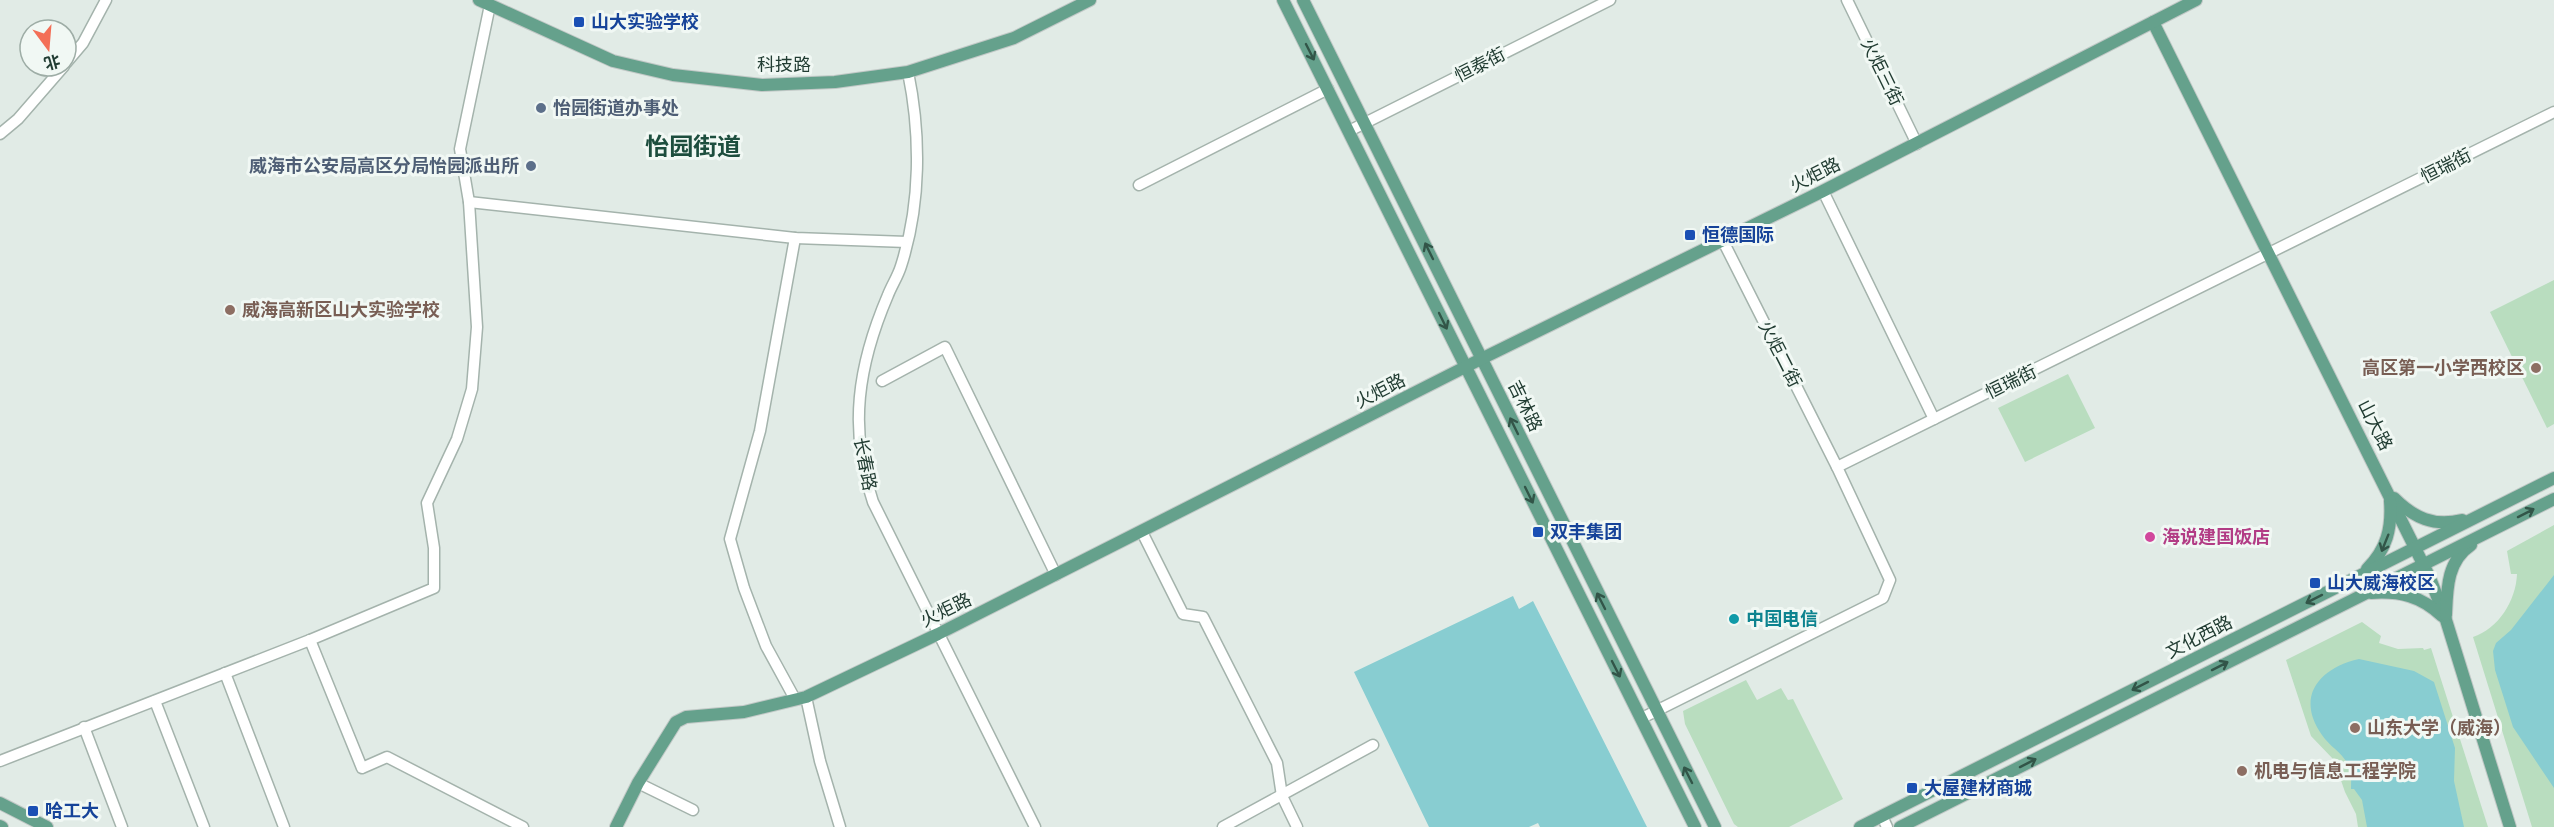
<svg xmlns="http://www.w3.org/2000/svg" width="2554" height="827" viewBox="0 0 2554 827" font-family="'Alegreya Sans','Noto Sans SC',sans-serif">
  <rect width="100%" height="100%" fill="#e1ebe6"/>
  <g fill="#b9ddbf">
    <polygon points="2554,280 2554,424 2547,428 2490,312"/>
    <polygon points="2068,374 2095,428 2025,462 1998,408"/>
    <path d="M2554 525V827H2532L2473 637C2498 629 2516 601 2517 574H2511L2507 551Z"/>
    <polygon points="2362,622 2381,636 2379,643 2398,649 2423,648 2424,650 2431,648 2488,827 2358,827 2356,814 2345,792 2334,760 2311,736 2286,660"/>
    <polygon points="1746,680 1757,700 1781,688 1788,700 1793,699 1843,799 1789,827 1738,827 1734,824 1685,724 1683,711"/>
  </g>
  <g fill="#88cdd1">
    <polygon points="2554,575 2554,788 2513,727 2495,670 2493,651 2496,643 2511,630"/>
    <polygon points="1513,596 1519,609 1533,601 1647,827 1540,827 1538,823 1529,827 1429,827 1354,672"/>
    <path d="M2359 659 2414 671 2434 682 2455 748 2454 781 2464 827H2367L2362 800 2354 789H2351C2351 782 2352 773 2349 766 2342 752 2330 747 2322 735 2295 697 2319 668 2359 659Z"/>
  </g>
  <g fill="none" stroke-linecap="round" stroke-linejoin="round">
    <defs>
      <g id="minor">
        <polyline points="1847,0 1917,144"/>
        <polyline points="66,63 83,43 106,0"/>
        <path d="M908 72C921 135 921 204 901 266 898 276 892 285 888 295 858 365 848 429 873 502L1035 827"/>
        <polyline points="1349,131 1610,0"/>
        <polyline points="0,134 18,119 64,66"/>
        <polyline points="1139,185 1328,89"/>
        <polyline points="1823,191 1934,419"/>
        <polyline points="469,202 795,238 907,242"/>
        <polyline points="795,238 760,431 730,539 744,588 766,646 795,699"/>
        <polyline points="1723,241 1837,467"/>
        <polyline points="882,381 945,347 1056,575"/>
        <polyline points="1142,532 1183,614 1203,617 1277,763 1282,796 1297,827"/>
        <polyline points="310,640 362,768 387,757 523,827"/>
        <polyline points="225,673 284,827"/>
        <polyline points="806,697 820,761 840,827"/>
        <polyline points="155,701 204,827"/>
        <polyline points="1642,718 1883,598 1890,580 1837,467 2554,112"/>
        <polyline points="84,727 122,827"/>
        <polyline points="0,761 310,640 434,588 434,548 427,503 457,439 472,389 477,327 469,202 460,149 490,5"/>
        <polyline points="638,783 693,810"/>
        <polyline points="1882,816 1887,827"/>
        <polyline points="1223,827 1373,745"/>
      </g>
      <g id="major">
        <polyline points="479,0 613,61 673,75 762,85 835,82 908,72 1014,38 1090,0"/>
        <polyline points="1283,0 1695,827"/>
        <polyline points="1303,0 1715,827"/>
        <polyline points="2153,22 2430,578 2446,620 2510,827"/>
        <path d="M2394 498C2414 518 2434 527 2462 520"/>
        <path d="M2367 569C2387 549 2392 528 2390 501"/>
        <path d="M2371 593C2400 591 2421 596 2442 616"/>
        <path d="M2446 615C2447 589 2447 561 2471 545"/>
        <polyline points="0,803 47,827"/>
        <polyline points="0,826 2,827"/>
        <polyline points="616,827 638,783 676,722 686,717 744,712 806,697 938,634 1481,359 1823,191 2196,0"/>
        <polyline points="1860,827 2554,478"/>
        <polyline points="1900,827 2554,499"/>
      </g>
    </defs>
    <use href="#minor" stroke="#a4b3ac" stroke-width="13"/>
    <use href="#major" stroke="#c1c8c6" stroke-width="14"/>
    <use href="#minor" stroke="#fff" stroke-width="10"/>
    <use href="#major" stroke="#65a18c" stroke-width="12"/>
  </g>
  <defs><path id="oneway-shaft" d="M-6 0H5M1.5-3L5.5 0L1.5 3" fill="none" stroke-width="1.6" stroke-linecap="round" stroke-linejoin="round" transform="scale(1.5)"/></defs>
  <g stroke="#325548">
    <use href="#oneway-shaft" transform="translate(1310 52) rotate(63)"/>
    <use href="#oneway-shaft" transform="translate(1429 251) rotate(-116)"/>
    <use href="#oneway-shaft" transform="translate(1443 321) rotate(64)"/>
    <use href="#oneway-shaft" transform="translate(1514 426) rotate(-116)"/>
    <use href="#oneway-shaft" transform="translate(1529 495) rotate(64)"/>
    <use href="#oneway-shaft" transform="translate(2526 513) rotate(-27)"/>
    <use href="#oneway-shaft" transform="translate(2385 543) rotate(112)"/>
    <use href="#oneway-shaft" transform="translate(2314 599) rotate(153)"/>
    <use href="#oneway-shaft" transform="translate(1601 601) rotate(-117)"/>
    <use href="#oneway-shaft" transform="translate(2220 666) rotate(-27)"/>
    <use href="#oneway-shaft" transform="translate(1616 669) rotate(63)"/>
    <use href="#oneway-shaft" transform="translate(2140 686) rotate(153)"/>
    <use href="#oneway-shaft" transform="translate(2028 763) rotate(-27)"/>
    <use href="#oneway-shaft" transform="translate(1688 775) rotate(-117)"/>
  </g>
  <g fill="#1a4fb4" stroke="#f1f8f4" stroke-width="2">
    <rect x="573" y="16" width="12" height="12" rx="3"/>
    <rect x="1684" y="229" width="12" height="12" rx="3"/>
    <rect x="1532" y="526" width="12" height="12" rx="3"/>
    <rect x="2309" y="577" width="12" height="12" rx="3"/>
    <rect x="1906" y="782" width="12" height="12" rx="3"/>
    <rect x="27" y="805" width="12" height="12" rx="3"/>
  </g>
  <g fill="#5c6f8a" stroke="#f1f8f4" stroke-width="2">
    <circle cx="541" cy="108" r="6"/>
    <circle cx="531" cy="166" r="6"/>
  </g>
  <g fill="#8d6e63" stroke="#f1f8f4" stroke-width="2">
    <circle cx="230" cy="310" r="6"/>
    <circle cx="2536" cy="368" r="6"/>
    <circle cx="2355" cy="728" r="6"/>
    <circle cx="2242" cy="771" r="6"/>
  </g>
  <circle fill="#d1479c" stroke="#f1f8f4" stroke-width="2" cx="2150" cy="537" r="6"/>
  <circle fill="#0f9aa8" stroke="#f1f8f4" stroke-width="2" cx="1734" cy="619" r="6"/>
  <g text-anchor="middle" stroke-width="6" stroke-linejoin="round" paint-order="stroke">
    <g font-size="18" font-weight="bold" fill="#164399" stroke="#f1f8f4" text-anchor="start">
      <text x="591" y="28">山大实验学校</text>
      <text x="1702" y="241">恒德国际</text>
      <text x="1550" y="538">双丰集团</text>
      <text x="2327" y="589">山大威海校区</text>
      <text x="1924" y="794">大屋建材商城</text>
      <text x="45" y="817">哈工大</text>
    </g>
    <g font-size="18" fill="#213c32" stroke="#f1f8f4">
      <text x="784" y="71">科技路</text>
      <text transform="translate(1480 65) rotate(-27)" y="6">恒泰街</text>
      <text transform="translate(1882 72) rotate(64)" y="6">火炬三街</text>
      <text transform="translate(2446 166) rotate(-27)" y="6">恒瑞街</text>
      <text transform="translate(1815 175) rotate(-27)" y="6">火炬路</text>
      <text transform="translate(1780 354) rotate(63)" y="6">火炬二街</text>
      <text transform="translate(2011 382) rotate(-26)" y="6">恒瑞街</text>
      <text transform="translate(1380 391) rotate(-27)" y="6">火炬路</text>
      <text transform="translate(1525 406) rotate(64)" y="6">吉林路</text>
      <text transform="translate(2375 425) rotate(63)" y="6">山大路</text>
      <text transform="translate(865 464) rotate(79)" y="6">长春路</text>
      <text transform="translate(946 610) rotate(-26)" y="6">火炬路</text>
      <text transform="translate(2199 637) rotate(-27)" y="6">文化西路</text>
    </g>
    <g font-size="18" font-weight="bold" fill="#4e5e75" stroke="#f1f8f4" text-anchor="start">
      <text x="553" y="114">怡园街道办事处</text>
      <text x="519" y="172" text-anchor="end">威海市公安局高区分局怡园派出所</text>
    </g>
    <g font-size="18" font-weight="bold" fill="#785e54" stroke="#f1f8f4" text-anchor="start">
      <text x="242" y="316">威海高新区山大实验学校</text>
      <text x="2524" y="374" text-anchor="end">高区第一小学西校区</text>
      <text x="2367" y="734">山东大学（威海）</text>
      <text x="2254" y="777">机电与信息工程学院</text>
    </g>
    <g font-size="18" font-weight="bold" fill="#b23c85" stroke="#f1f8f4" text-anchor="start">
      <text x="2162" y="543">海说建国饭店</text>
    </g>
    <g font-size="18" font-weight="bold" fill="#0d838f" stroke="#f1f8f4" text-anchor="start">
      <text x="1746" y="625">中国电信</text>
    </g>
    <g font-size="24" font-weight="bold" fill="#1d4e3e" stroke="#f1f8f4">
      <text x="693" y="155">怡园街道</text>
    </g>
  </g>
  <g transform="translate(48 48) rotate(164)"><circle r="28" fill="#f1f8f4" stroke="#9eada6" stroke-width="1.5"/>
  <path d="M0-4.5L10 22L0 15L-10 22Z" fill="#f36f57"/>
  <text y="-9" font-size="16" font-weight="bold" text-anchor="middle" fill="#213c32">北</text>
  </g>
</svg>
